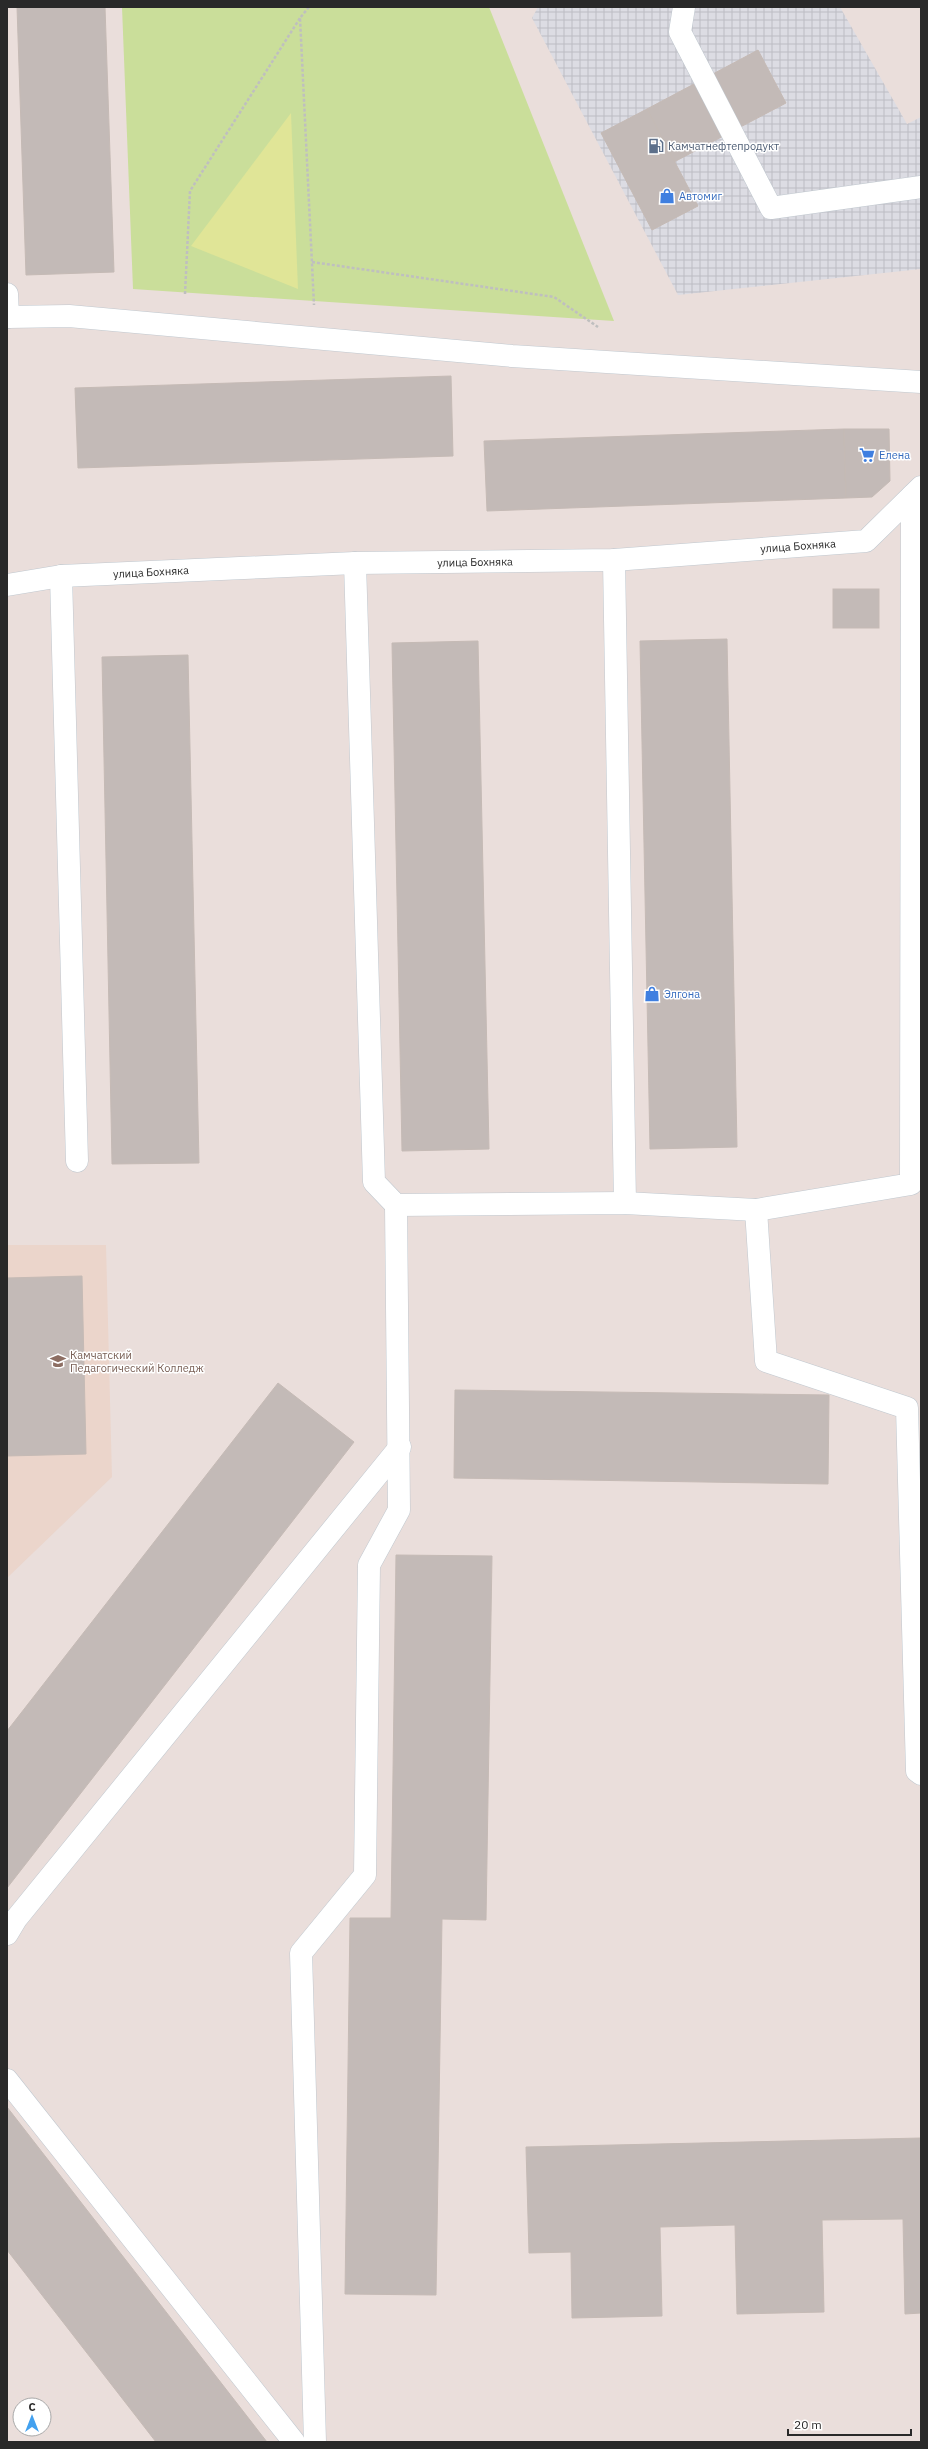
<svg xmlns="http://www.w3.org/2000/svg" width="928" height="2449" viewBox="0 0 928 2449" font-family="'IBM Plex Sans',sans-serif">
  <defs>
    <pattern id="industrial-grid" width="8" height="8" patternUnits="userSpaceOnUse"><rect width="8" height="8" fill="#dcdce3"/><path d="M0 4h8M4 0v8" fill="none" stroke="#bdbdc3"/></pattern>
  </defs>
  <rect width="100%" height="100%" fill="#eadedb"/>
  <polygon fill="url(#industrial-grid)" points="538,7 840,7 907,124 921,117 921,269 678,295 532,18"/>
  <polygon fill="#ebd5cb" points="7,1245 106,1245 112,1477 7,1578"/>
  <polygon fill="#cade9a" points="122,7 489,7 614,321 133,289"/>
  <polygon fill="#e0e597" points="291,113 298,289 191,246"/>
  <g fill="#c3bab7" stroke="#c5bab5">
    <polygon points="17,7 105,7 114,272 26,275"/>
    <polygon points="758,50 786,103 674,162 647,109"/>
    <polygon points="647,109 698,206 652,230 601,133"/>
    <polygon points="451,376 453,456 78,468 75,388"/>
    <polygon points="844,429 846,498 487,511 484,441"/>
    <polygon points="844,429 889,429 890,481 872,497 846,498"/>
    <rect x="833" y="589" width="46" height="39"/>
    <polygon points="727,639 737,1147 650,1149 640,641"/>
    <polygon points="478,641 489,1149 402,1151 392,643"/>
    <polygon points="188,655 199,1163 112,1164 102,657"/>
    <polygon points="82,1276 86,1454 7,1456 7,1278"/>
    <polygon points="278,1383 354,1442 7,1888 7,1731"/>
    <polygon points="455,1390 829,1395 828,1484 454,1478"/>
    <polygon points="396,1555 492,1556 486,1920 442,1919 436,2295 345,2294 350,1918 391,1918"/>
    <polygon points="7,2107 267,2442 156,2442 7,2250"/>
    <polygon points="921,2138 921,2313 905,2314 903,2219 822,2220 824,2312 737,2314 735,2225 660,2227 662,2316 572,2318 571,2252 529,2253 526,2147"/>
  </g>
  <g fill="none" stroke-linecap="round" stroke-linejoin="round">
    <defs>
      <g id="lane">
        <polyline points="684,7 680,32 771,208 921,187"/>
        <polyline points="614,560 625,1203"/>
        <polyline points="355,563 374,1182 396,1205 625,1203 756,1210 911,1184 912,496"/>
        <polyline points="61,576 77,1161"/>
        <polyline points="756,1210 766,1361 907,1408 917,1771 921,1774"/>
        <polyline points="315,2442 301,1953 365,1875 369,1565 399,1510 396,1205"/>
      </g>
      <g id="street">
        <polyline points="7,294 8,317"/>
        <polyline points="7,317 69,316 512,356 921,382"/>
        <polyline points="7,585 61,576 355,563 614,560 866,541 921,487"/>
        <polyline points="7,1934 16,1919 400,1447"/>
        <polyline points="7,2080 294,2442"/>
      </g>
    </defs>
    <use href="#lane" stroke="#c0c8cf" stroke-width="23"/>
    <use href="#street" stroke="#c0c8cf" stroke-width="23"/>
    <g stroke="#bfbfbf" stroke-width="2.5" stroke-dasharray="3 2" stroke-linecap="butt">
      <polyline points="309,7 300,18 314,305"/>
      <polyline points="312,262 554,297 598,327"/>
      <polyline points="185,294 190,191 300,18"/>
    </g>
    <use href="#lane" stroke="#fff" stroke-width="22"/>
    <use href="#street" stroke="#fff" stroke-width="22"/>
  </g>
  <defs>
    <symbol id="fuel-bare" viewBox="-9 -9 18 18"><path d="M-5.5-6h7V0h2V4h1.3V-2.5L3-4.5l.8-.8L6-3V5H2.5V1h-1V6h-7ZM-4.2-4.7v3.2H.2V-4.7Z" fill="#5c6f8a" stroke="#fff" stroke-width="2.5" paint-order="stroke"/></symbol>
    <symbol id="shop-bare" viewBox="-9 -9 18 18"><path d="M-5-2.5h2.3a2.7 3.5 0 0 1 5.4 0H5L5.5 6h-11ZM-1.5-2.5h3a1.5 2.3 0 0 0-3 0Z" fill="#3f7fe0" stroke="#fff" stroke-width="2.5" paint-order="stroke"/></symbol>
    <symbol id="supermarket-bare" viewBox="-9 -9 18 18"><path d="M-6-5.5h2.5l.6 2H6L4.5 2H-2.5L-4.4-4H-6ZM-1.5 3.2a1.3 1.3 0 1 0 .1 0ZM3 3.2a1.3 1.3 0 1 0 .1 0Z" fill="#3f7fe0" stroke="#fff" stroke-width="2.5" paint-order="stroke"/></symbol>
    <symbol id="university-bare" viewBox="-9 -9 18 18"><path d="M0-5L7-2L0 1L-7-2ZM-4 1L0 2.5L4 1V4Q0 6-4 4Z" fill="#8d6e63" stroke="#fff" stroke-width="2.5" paint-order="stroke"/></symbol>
  </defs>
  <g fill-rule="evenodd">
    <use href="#fuel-bare" x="645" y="135" width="22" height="22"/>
    <use href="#shop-bare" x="656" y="185" width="22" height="22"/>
    <use href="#supermarket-bare" x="856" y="444" width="22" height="22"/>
    <use href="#shop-bare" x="641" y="983" width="22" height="22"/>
    <use href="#university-bare" x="47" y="1350" width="22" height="22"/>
  </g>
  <g text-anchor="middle" stroke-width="3" stroke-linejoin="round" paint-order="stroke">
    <g font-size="11" fill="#4e5e75" stroke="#fff" text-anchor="start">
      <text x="668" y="150">Камчатнефтепродукт</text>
    </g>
    <g font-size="11" fill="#366cbe" stroke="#fff" text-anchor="start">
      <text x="679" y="200">Автомиг</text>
      <text x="879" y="459">Елена</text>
      <text x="664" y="998">Элгона</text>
    </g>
    <g font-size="11" fill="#292929" stroke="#fff">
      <text transform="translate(798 546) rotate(-4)" y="4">улица Бохняка</text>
      <text transform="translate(475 562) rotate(-1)" y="4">улица Бохняка</text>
      <text transform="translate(151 572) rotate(-3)" y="4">улица Бохняка</text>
    </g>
    <g font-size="11" fill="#785e54" stroke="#fff" text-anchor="start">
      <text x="70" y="1359">Камчатский<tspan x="70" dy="13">Педагогический Колледж</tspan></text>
    </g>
  </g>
  <rect width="928" height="2449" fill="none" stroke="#292929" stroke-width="16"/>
  <g transform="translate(32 2417)"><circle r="19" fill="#ffffff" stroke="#a9a9a9"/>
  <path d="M0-3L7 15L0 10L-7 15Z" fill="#43a1ef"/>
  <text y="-6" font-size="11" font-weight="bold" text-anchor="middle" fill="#292929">С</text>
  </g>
  <path d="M788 2429v6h123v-6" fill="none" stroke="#292929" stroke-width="2"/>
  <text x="794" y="2429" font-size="12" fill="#292929" stroke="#ffffff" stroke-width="3" paint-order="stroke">20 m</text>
</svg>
